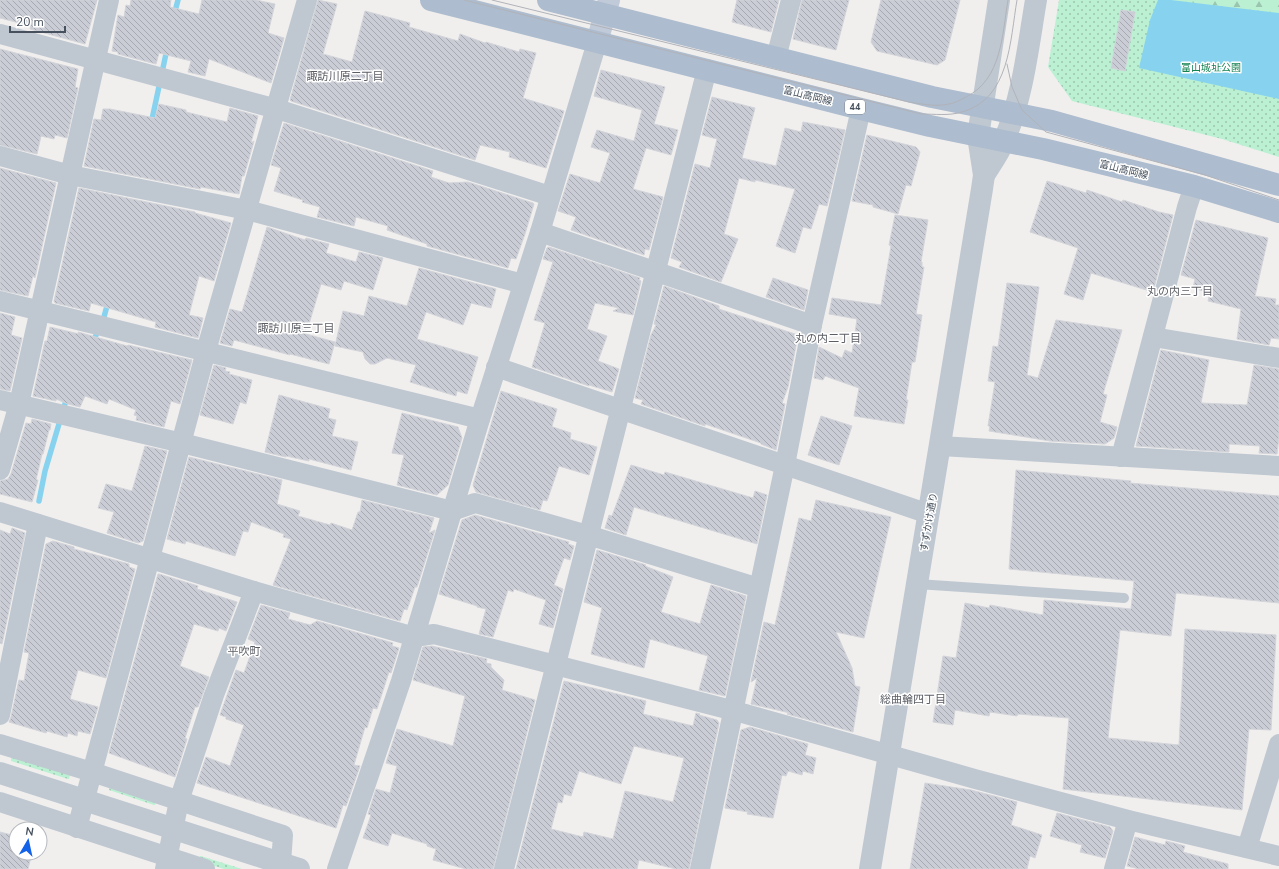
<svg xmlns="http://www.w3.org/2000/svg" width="1279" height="869" viewBox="0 0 1279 869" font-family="'Nunito Sans','Noto Sans JP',sans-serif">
  <defs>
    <pattern id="grass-dots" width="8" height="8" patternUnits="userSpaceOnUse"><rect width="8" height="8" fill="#bbf0d3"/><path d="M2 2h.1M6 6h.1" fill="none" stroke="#9ac5ae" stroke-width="1.8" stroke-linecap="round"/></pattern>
    <pattern id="forest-firs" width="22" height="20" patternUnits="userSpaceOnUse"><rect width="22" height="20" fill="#bbf0d3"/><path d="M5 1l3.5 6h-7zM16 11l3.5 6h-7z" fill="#9ac5ae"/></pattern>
    <pattern id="building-back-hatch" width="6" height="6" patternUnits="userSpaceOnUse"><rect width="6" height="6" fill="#cacdd5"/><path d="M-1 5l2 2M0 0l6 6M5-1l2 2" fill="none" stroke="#a6a9b0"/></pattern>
  </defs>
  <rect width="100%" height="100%" fill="#f1efee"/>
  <g fill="url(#grass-dots)">
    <polygon points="1059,0 1279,0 1279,157 1222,139 1072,101 1048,67"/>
    <polygon points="11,756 70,775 69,779 68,779 11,761"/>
    <polygon points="109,786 156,801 155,805 154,805 109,790"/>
    <polygon points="200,856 201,856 242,869 224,869 199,861"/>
  </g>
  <polygon fill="url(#forest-firs)" points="1171,0 1279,0 1279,13"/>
  <polygon fill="#87d3ef" points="1158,0 1171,0 1279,13 1279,99 1139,68 1150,20"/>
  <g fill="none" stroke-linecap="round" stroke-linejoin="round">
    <g stroke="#87d3ef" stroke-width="5.5">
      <polyline points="174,15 178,0"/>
      <polyline points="151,124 167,49"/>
      <polyline points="93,342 104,317 108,302"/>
      <polyline points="39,501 45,471 67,397"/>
    </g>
  </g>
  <g fill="url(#building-back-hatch)" stroke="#d2d4da" fill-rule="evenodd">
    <polygon points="0,0 97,0 85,44 30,29 31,26 0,18"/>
    <polygon points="131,0 171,0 170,7 199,14 202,0 256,0 275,4 268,33 284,38 271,83 209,59 205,76 188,72 191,61 159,53 156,64 118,54 118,52 112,51 118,15 124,17 126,5 130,6"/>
    <polygon points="318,0 337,4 323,54 352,62 365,11 410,23 409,27 458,41 460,34 485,43 486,42 519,52 520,49 536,53 523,98 564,111 546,168 509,157 510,152 480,145 475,160 291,101 290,100"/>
    <polygon points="737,0 779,0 771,32 732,22"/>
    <polygon points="802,0 849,0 836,50 793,39"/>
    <polygon points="881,0 960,0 945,60 937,65 877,51 871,42"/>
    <polygon points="1121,10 1135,12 1125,71 1111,68"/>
    <polygon points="0,49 78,69 75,87 78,88 67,138 55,135 54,139 41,136 37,154 0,145"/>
    <polygon points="601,70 665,87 654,124 678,130 671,155 646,148 633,189 663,197 649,250 645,249 644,255 571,230 576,217 558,211 570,174 600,183 610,153 591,147 597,130 634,141 642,110 594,96"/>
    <polygon points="712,97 755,108 742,158 776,166 785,128 801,132 803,122 845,130 827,206 819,204 811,229 803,227 795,253 776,246 795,189 755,180 755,182 739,178 724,234 738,239 721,282 679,267 682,262 671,258 695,164 710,168 717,139 702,135"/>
    <polygon points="159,104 186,110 186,112 227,122 230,108 258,116 251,143 254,141 244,176 242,176 239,194 201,187 200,189 84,166 94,119 101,120 103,109 110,109 155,118"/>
    <polygon points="284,123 433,171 431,177 449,183 468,182 533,203 534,204 525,234 516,259 511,258 508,268 427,246 427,244 387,230 388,226 356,217 354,226 317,217 320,207 302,202 303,200 274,191 281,168 271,165"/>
    <polygon points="867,135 916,147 920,152 911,186 906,185 898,214 873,207 873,205 852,201"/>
    <polygon points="0,168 56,183 35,278 33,276 28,296 0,290"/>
    <polygon points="1047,181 1086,193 1087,190 1122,202 1123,200 1159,212 1173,215 1153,292 1091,273 1083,300 1064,294 1078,248 1030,232"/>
    <polygon points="79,188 195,212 195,213 231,223 214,281 199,276 189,315 203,318 198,338 155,327 156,322 91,303 89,311 55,303 54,301"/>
    <polygon points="895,215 928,220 921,262 922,262 922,267 924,267 916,314 922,315 915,362 912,362 906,400 908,400 904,424 854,416 859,388 825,376 823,380 814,378 819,347 842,358 845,350 852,353 857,319 829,314 832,298 881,305 891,246 889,245"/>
    <polygon points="1196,220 1268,238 1255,296 1276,299 1275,305 1279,305 1279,339 1271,338 1269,345 1237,339 1241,309 1208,301 1210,293 1193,288 1195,279 1181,275"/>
    <polygon points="267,227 305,240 306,238 329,244 326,253 356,262 359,252 383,258 373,290 344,281 341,290 321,284 306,334 335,342 329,364 290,354 290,355 234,340 232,346 220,343 230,309 242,312"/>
    <polygon points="549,247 640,278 639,280 641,281 633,315 613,311 619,308 595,303 587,329 607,336 598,361 619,369 612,392 589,385 589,386 532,367 545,323 534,320 553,262 543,259 547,248"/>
    <polygon points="419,268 496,289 491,308 471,303 463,325 426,312 417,339 478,357 467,394 457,391 456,396 410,382 416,365 387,358 375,364 370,364 365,359 363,352 335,346 343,311 364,316 369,296 407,306"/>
    <polygon points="773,278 808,290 804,310 766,297"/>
    <polygon points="1007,283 1039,287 1027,375 1038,378 1056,320 1122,330 1103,394 1107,395 1100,422 1117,427 1114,438 1105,444 1050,441 989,431 990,426 988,426 995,382 988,381 993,346 998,347"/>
    <polygon points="664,286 719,306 719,309 798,335 788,387 782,403 785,404 776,450 761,444 761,443 705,424 705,426 641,404 643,400 635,398 651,335 656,325 654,324"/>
    <polygon points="0,313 15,317 11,335 22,338 10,391 0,389"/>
    <polygon points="50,327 79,334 78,332 127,346 128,345 192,360 180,404 171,401 164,427 136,420 137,416 134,415 136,410 109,399 107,404 85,396 80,407 68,404 56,399 56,401 33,396 45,341 47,341"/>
    <polygon points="1161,350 1209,360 1201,403 1247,405 1254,365 1279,369 1279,437 1277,454 1259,453 1260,446 1229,444 1229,452 1136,446"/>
    <polygon points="214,365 226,368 225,371 230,372 229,374 252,380 246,404 240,402 233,424 200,415"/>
    <polygon points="501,391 557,409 552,426 553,427 571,433 570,439 597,447 589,475 559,466 547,501 543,500 540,510 476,492 473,485"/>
    <polygon points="279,395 330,409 328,418 336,420 332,436 358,442 351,470 309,459 309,461 286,456 286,457 265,452"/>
    <polygon points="402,413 458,427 462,438 448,485 437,495 397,485 404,455 392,453"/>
    <polygon points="821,416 852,426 839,465 808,455"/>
    <polygon points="32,419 51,424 50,430 49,430 43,454 42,454 36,480 38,480 32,502 0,494 0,481 8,479 11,474 26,423 31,424"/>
    <polygon points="145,446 167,451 143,541 138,543 107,533 114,512 98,508 106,484 132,491"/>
    <polygon points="189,457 282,480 277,504 300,511 298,516 330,525 331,523 352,530 358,512 360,512 362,500 434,518 429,533 435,530 417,587 415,587 407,610 404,609 400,621 273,585 291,539 283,537 284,534 251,522 248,532 243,531 235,556 186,541 185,544 167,539"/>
    <polygon points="631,465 664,475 665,472 753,498 755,491 767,495 757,544 634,507 626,535 605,528 609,515 612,516"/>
    <polygon points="1016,470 1131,481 1130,483 1279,496 1279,603 1176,593 1171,636 1120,630 1108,738 1179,745 1185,629 1276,635 1271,730 1249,729 1242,810 1063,789 1069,718 1018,714 1017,716 990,712 989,716 955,710 953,725 933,722 943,656 956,658 965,603 989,608 990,605 1043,615 1044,600 1131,609 1134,581 1009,569"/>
    <polygon points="816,500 891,517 864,638 836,632 852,668 855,686 860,687 853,732 787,714 790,713 751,704 757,678 751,682 764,622 775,625 799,518 811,521"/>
    <polygon points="475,515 569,542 568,544 574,546 570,560 564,558 554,585 563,589 553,628 539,624 546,600 514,589 513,592 508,590 493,637 479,634 486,609 477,607 477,606 439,594 462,520"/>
    <polygon points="12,528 25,533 2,644 0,643 0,530 10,534"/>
    <polygon points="53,541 74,547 74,549 129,564 129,567 135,569 106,678 78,670 70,699 98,707 90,734 78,731 77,736 68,733 67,737 47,731 46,733 9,722 11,717 19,680 24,681 29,653 24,652 46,544"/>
    <polygon points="597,550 646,565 645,566 673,577 661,612 700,624 711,585 746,596 725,696 699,690 708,656 650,639 644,668 591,654 602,608 584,602"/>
    <polygon points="158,574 159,574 198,586 197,589 237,602 226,631 219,628 218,631 194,624 180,666 209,677 198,707 195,707 185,738 187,739 175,777 109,753"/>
    <polygon points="261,605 290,613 288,619 310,625 317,621 393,643 392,646 399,648 391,673 389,672 377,709 373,708 367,728 365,727 354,765 360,766 346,806 343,805 336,828 197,783 206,757 230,766 244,725 226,719 226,717 220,715 236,670 244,673 255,642 248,639"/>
    <polygon points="432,646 487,659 486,663 491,664 491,667 504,680 502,690 535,700 493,869 466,869 433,860 436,849 427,846 427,844 392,833 388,846 363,838 371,815 368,814 376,789 390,793 397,766 386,763 397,729 453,746 465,696 413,680 423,647"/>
    <path d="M564 681 646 701 643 714 693 726 696 713 700 714 699 715 717 720 719 723 689 869H676L639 860 637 869H516ZM634 746 684 758 673 802 625 791 613 839 584 832 583 837 551 829 558 802 562 803 564 794 571 796 579 771 621 784Z"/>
    <polygon points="750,727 808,744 805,755 816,758 813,774 803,771 802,775 788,771 786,776 782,775 773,818 747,814 748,812 725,808 741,730"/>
    <polygon points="925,783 971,790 1017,802 1011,825 1042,835 1035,858 1030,856 1027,869 910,869"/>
    <polygon points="1057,813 1110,827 1113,831 1105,858 1080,852 1082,845 1050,836"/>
    <polygon points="0,832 16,836 16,853 32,853 28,869 0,869"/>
    <polygon points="1135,837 1165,845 1166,841 1185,846 1183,852 1228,864 1228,869 1139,869 1127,866"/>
  </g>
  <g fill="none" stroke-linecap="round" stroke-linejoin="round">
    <polyline stroke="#bfc8d1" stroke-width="10" points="917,584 1124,598"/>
    <g stroke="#bfc8d1" stroke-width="20">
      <polyline points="0,34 277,109 550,196"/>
      <polyline points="776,58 791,0"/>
      <polyline points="0,156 70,175 247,210 523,284"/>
      <polyline points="540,232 812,325"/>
      <polyline points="0,301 480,419"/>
      <polyline points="1153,337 1279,358"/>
      <polyline points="496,367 929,514"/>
      <polyline points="0,400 182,443 452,511 475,503 588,535 759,588"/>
      <polyline points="940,446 1279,466"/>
      <polyline points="1121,457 1187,207 1194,186"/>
      <polyline points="0,470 19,404 109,0"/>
      <polyline points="0,512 254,591 415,637 434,634 735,711 975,779 1128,820 1279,856"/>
      <polyline points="0,715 38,524"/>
      <polyline points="0,744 92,772 283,835 281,863 278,869"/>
      <polyline points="0,802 205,869"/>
      <polyline points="77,828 206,351 307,0"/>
      <polyline points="1247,848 1279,744"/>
      <polyline points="165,869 179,801 214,695 254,591"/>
      <polyline points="337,869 401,681 480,419 540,232 597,42"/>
      <polyline points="504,869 707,69"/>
      <polyline points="700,869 785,465 812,325 861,109"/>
      <polyline points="1114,869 1128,820"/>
    </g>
    <g stroke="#bfc8d1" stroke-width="22">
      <path d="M984 175C991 164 999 153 1004 141 1023 96 1028 47 1036 0"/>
      <polyline points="0,773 299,869"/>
      <polyline points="870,869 982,189 984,175 978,136 999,0"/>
    </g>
    <polyline stroke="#c1cad8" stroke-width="22" points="597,42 609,0"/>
    <g stroke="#adbcce" stroke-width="22">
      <polyline points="431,0 861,109 930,126 1043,149 1194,186 1279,212"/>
      <polyline points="548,0 932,97 1052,121 1279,185"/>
    </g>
    <g stroke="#b1b3b9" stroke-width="1">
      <path d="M464 0 921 114C935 114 949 116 962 112 1010 99 1010 40 1017 0"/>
      <path d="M492 0 909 102C922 104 936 107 949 104 955 103 960 100 966 97 1002 79 1002 35 1008 0"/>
      <polyline points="1007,64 1012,87 1022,110 1046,132 1205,175 1279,200"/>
    </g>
  </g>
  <g text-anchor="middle" stroke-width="3" stroke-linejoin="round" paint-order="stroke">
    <rect fill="#fff" stroke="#7e858e" stroke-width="1" x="845" y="100" width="20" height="14" rx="3"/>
    <g font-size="9" font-weight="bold" fill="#46515d">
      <text x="855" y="110">44</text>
    </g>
    <g font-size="10" fill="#148151" stroke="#fff">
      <text x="1211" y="71">富山城址公園</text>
    </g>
    <g font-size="10" fill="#46515d" stroke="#fff">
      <text transform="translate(808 95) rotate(14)" y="4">富山高岡線</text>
      <text transform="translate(1124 169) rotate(14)" y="4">富山高岡線</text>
      <text transform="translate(928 522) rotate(-80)" y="4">すずかけ通り</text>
    </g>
    <g font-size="11" fill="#5b5e64" stroke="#fff">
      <text x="345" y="80">諏訪川原二丁目</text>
      <text x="1180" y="295">丸の内三丁目</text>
      <text x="296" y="332">諏訪川原三丁目</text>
      <text x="828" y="342">丸の内二丁目</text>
      <text x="244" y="655">平吹町</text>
      <text x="913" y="703">総曲輪四丁目</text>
    </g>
  </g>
  <g transform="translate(28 841) rotate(9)"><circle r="19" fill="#ffffff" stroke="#b5b9be"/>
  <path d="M0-3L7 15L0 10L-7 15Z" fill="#1362e7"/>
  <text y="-6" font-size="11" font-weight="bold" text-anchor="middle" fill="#46515d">N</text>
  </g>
  <path d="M10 26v6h55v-6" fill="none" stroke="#46515d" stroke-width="2"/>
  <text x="16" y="26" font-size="12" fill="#46515d" stroke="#ffffff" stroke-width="3" paint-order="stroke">20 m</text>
</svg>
